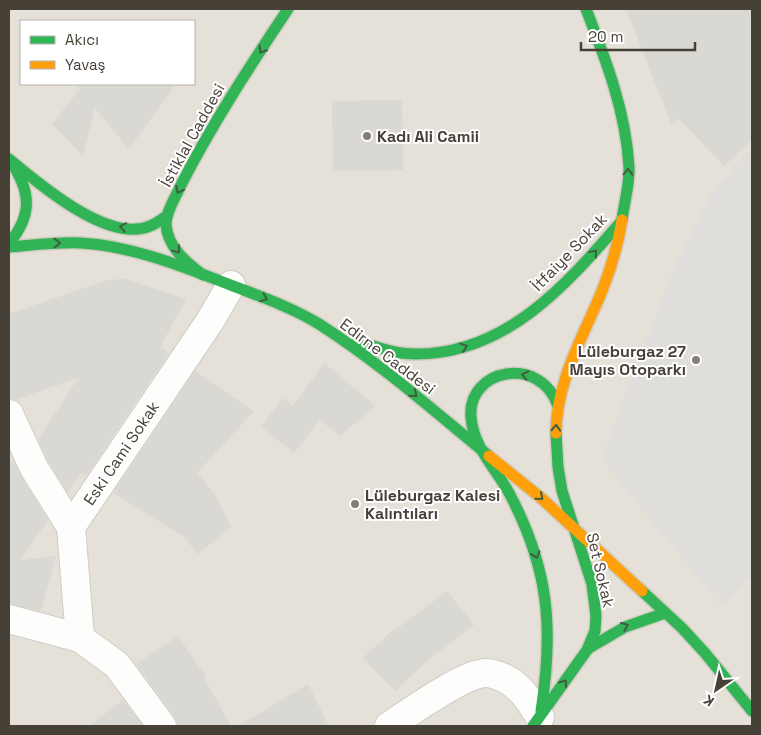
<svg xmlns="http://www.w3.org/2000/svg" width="761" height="735" viewBox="0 0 761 735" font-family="'Space Grotesk',sans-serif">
  <rect width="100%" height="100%" fill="#f1efeb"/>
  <path fill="#e5e1d8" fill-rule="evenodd" d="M9 9H752V726H9ZM21 21H194V84H21Z"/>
  <polygon fill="#e0dedb" points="752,149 752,575 721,605 601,459 677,261 714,189"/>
  <g fill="#dad8d3">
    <polygon points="626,9 752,9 752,140 724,166 679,119 671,123"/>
    <polygon points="75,84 176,84 129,149 95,108 83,156 52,124 80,89"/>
    <polygon points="402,100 403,170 333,171 332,101"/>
    <polygon points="127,279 186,299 160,347 169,353 86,476 81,473 67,492 48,461 38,440 78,378 15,400 9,399 9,314 107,280"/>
    <polygon points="324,363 375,406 340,436 320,420 294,453 261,427 283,398 293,406"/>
    <polygon points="195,371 254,411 197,473 216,496 231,527 198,554 183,536 113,493"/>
    <polygon points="14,461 21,476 48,520 20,560 56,556 41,611 9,604 9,463"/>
    <polygon points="447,591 474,625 428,660 395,691 363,658 396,627 398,628"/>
    <polygon points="178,636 206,677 204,678 231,726 177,726 175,717 136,664"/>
    <polygon points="308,684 329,726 238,726"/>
    <polygon points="123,700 143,726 89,726"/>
  </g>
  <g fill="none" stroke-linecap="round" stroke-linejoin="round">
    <defs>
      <g id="street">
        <polyline points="9,414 34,468 71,527"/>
        <polyline points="9,619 80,638 117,665 162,726"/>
        <polyline points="80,638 71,527 210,321 231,285"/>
        <path d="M389 726C409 713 464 673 486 673 491 673 500 676 504 678 521 686 530 702 540 717"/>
      </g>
      <g id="fast">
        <path d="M586 9C606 60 626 112 629 167 630 184 624 203 622 220"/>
        <path d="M9 159C39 184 109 244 150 226 156 224 162 219 167 216"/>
        <path d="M9 244C31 216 32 195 13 165"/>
        <path d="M9 247C33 245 57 242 81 243 133 246 184 267 233 286 262 297 293 308 319 324 380 363 434 411 489 456"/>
        <path d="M203 275C187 263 167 247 166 224 166 211 176 197 181 185 212 124 250 66 288 9"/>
        <path d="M357 341C376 347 395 354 416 354 506 354 566 285 620 223"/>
        <polyline points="642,591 682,628 705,653 752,711"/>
        <polyline points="589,648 625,627 665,613"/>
        <path d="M541 711C554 628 549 567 508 491 495 468 473 446 471 417 467 369 540 354 558 406"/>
        <polyline points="533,726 587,650 595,631 596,616 592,584 562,491 558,467 556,433"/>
      </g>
      <g id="slow">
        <path d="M556 433C556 382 583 337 602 291 611 268 618 245 622 220"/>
        <polyline points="489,456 540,497 642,591"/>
      </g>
    </defs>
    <use href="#street" stroke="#cfcdc8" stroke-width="30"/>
    <use href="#fast" stroke="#d0ccc2" stroke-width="14"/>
    <use href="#slow" stroke="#d0ccc2" stroke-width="14"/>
    <use href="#street" stroke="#fdfdfc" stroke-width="28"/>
    <use href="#fast" stroke="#30b455" stroke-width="11"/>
    <use href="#slow" stroke="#ff9f0a" stroke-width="11"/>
  </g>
  <defs><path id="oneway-chevron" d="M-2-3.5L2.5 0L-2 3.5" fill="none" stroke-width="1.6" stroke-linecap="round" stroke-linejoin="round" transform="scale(1.25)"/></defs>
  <g stroke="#415d3e">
    <use href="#oneway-chevron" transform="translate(262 50) rotate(123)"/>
    <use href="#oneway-chevron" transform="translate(628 172) rotate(-88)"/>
    <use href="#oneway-chevron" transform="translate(179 190) rotate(116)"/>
    <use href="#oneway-chevron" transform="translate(123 227) rotate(-169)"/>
    <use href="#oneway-chevron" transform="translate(57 243) rotate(-1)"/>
    <use href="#oneway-chevron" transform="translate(177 250) rotate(53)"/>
    <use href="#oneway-chevron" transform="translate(594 253) rotate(-50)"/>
    <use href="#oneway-chevron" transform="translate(264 298) rotate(22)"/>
    <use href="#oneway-chevron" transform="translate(464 347) rotate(-18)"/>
    <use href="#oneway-chevron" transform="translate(525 375) rotate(-167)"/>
    <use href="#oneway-chevron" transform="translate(414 394) rotate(39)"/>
    <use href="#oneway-chevron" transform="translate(556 428) rotate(-87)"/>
    <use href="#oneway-chevron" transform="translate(540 497) rotate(41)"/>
    <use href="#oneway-chevron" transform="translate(536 555) rotate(71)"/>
    <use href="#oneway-chevron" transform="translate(625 626) rotate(-24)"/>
    <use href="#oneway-chevron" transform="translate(564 683) rotate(-55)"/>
  </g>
  <g fill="#827d76" stroke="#fff" stroke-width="2">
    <circle cx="367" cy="136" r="5"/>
    <circle cx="696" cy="360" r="5"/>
    <circle cx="355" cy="504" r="5"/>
  </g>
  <g text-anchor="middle" stroke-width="4" stroke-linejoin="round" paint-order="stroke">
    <g font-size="16" fill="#474037" stroke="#fff">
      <text transform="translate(192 135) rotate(-61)" y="6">İstiklal Caddesi</text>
      <text transform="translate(569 252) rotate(-46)" y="6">İtfaiye Sokak</text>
      <text transform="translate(388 356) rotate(37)" y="6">Edirne Caddesi</text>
      <text transform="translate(121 453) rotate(-56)" y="6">Eski Cami Sokak</text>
      <text transform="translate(601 570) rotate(77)" y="6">Set Sokak</text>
    </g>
    <g font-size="16" font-weight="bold" fill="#474037" stroke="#fff" text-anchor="start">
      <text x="377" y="142">Kadı Ali Camii</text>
      <text x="686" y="357" text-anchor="end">Lüleburgaz 27<tspan x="686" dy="18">Mayıs Otoparkı</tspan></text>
      <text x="365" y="501">Lüleburgaz Kalesi<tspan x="365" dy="18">Kalıntıları</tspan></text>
    </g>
  </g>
  <rect width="761" height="735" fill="none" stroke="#474037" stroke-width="20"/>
  <rect x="20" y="20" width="175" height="65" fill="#ffffff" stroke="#b5b3af"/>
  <rect x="30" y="36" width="25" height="8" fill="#30b455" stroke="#b5b3af"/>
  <text x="65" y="45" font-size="15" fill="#474037">Akıcı</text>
  <rect x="30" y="61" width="25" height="8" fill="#ff9f0a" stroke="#b5b3af"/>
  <text x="65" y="70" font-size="15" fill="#474037">Yavaş</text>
  <g transform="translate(716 690) rotate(214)" stroke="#ffffff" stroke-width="4" paint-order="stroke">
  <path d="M0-4L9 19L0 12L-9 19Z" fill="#474037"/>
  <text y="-8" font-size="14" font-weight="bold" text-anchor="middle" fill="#474037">K</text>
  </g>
  <path d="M581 42v8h114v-8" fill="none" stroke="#474037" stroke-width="2.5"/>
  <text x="588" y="42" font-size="15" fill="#474037" stroke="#ffffff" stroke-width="4" paint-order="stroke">20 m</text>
</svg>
